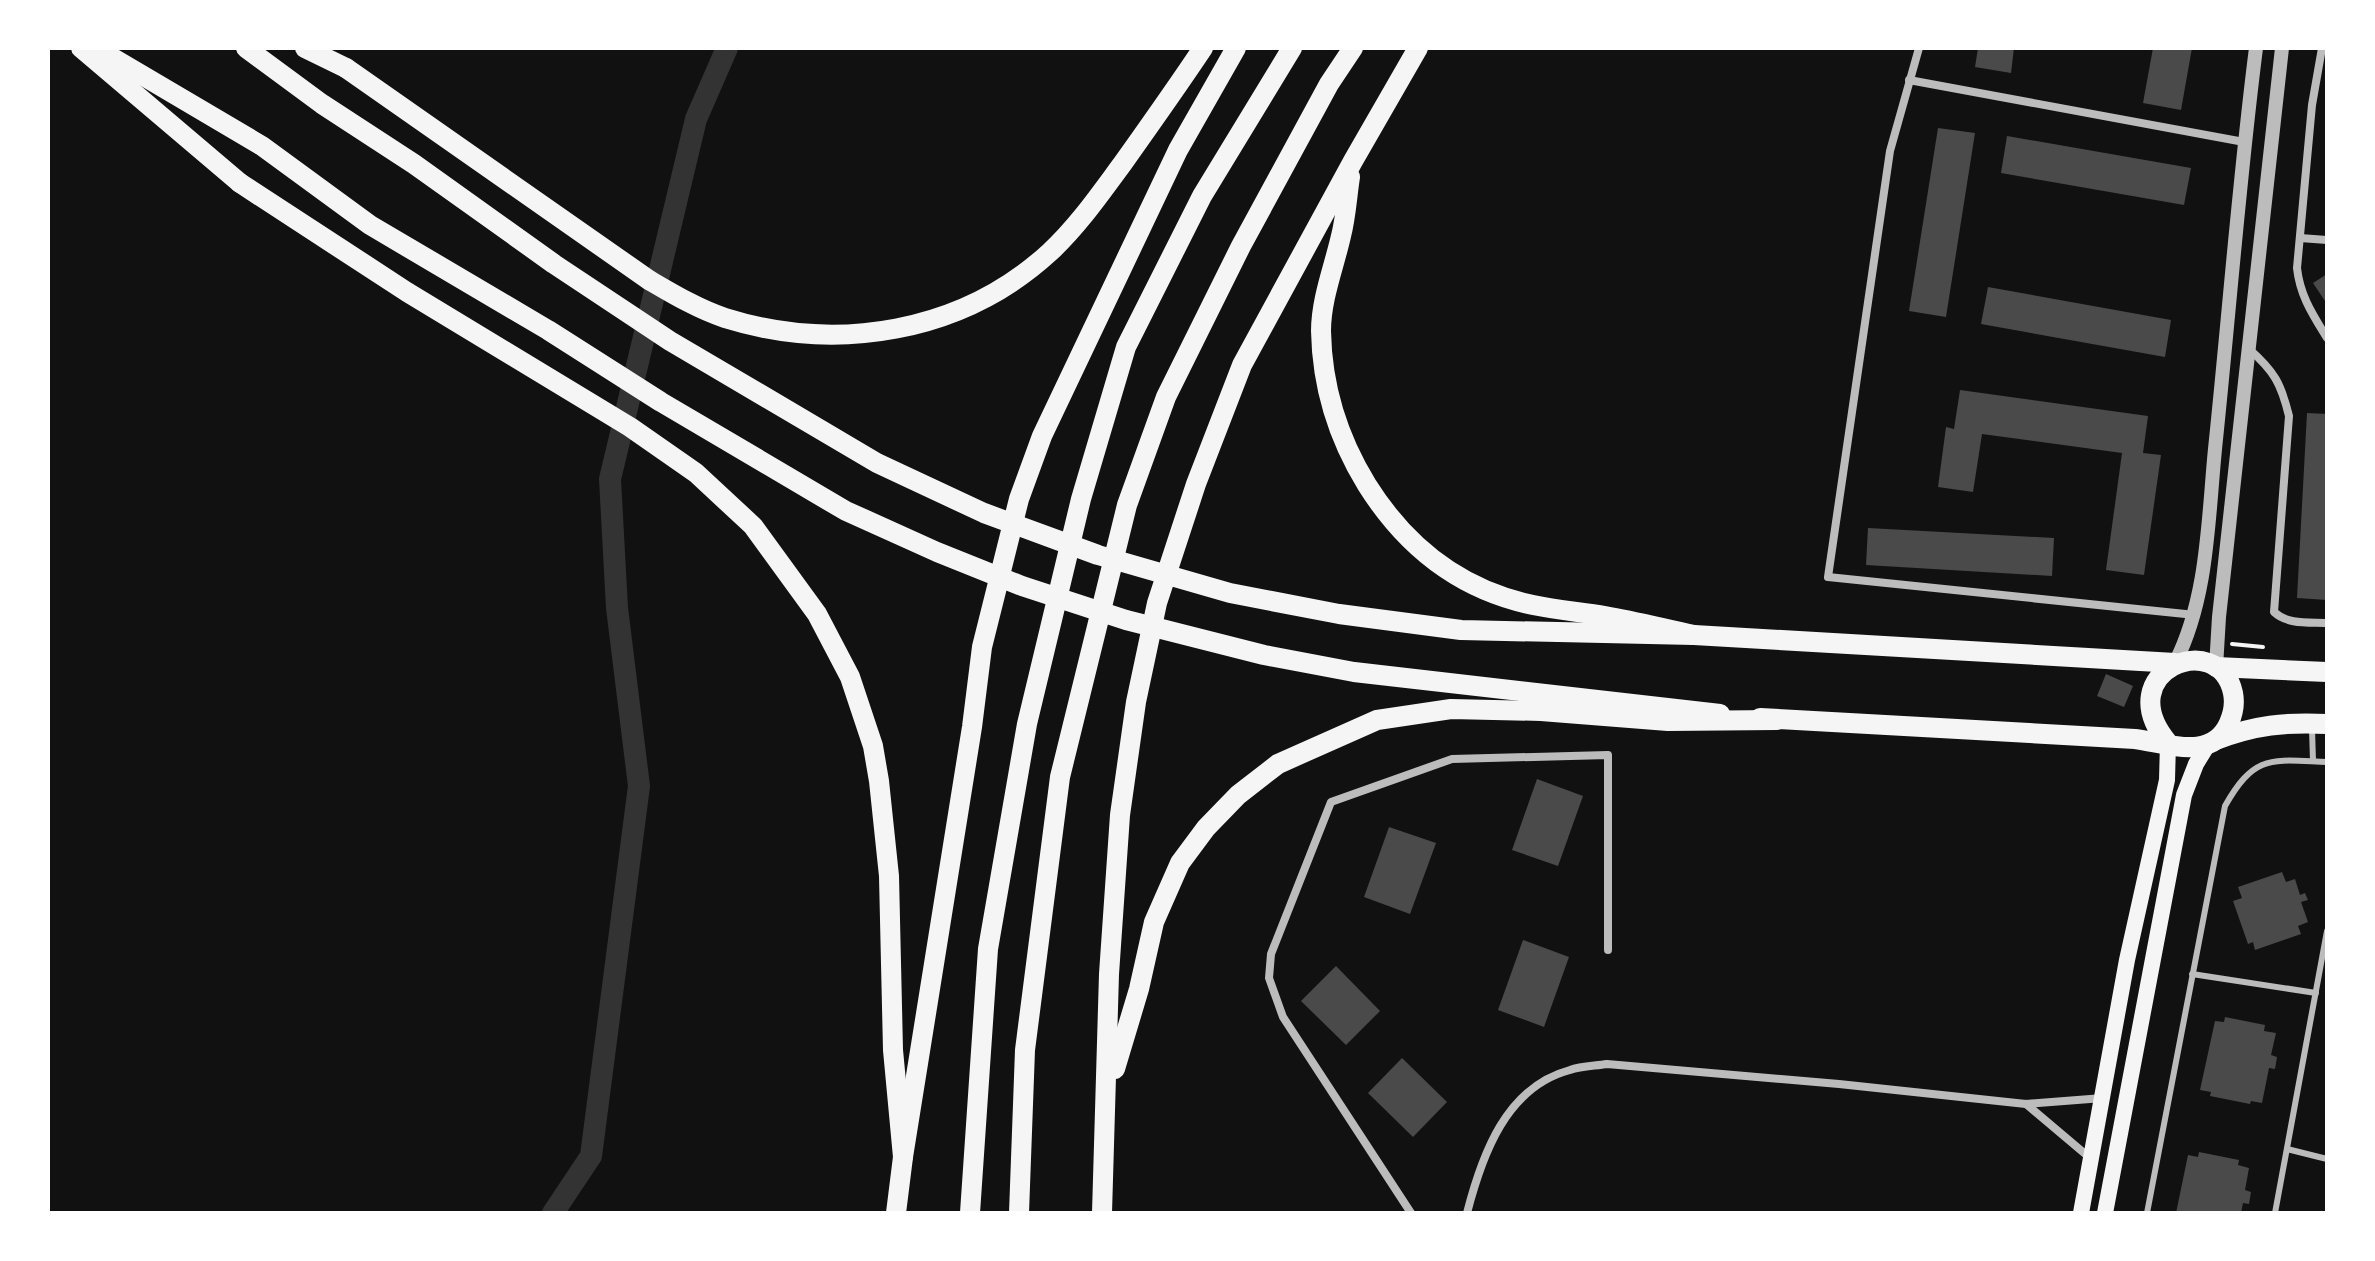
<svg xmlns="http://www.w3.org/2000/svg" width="2375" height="1261" viewBox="0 0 2375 1261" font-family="Figtree,sans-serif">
  <rect width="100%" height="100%" fill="#111"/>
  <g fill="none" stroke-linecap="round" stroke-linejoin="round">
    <polyline stroke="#333" stroke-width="22" points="553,1213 591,1156 639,786 617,608 610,479 696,119 727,48"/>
  </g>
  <g fill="#4a4a4a">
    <polygon points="1978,48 2014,48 2011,73 1975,67"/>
    <polygon points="2153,48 2192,48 2181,110 2143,103"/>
    <polygon points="1938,128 1975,133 1946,317 1909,311"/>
    <polygon points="2007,136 2191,168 2184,205 2001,173"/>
    <polygon points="2327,274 2327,304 2313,283"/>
    <polygon points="1988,287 2171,320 2165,357 1981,324"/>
    <polygon points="1960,390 2148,416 2143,453 2161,455 2144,575 2106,570 2122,453 1982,434 1973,492 1938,487 1946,427 1954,429"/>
    <polygon points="2307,413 2327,414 2327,600 2297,598"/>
    <polygon points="1868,528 2054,538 2052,576 1866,565"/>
    <polygon points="2106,674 2133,686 2124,707 2097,696"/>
    <polygon points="1537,779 1583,796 1558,866 1512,850"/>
    <polygon points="1389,827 1436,843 1410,914 1364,897"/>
    <polygon points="2282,872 2286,882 2295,879 2300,895 2305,893 2308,900 2301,902 2308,922 2298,926 2301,934 2255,950 2253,942 2248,944 2233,901 2242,898 2238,887"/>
    <polygon points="1523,940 1569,957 1544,1027 1498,1010"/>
    <polygon points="1336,966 1380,1011 1346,1045 1301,1001"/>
    <polygon points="2225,1017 2265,1025 2264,1031 2276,1033 2271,1055 2277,1057 2275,1069 2269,1068 2262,1103 2251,1101 2250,1104 2210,1096 2211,1092 2200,1090 2215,1021 2224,1022"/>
    <polygon points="1402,1058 1447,1102 1413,1137 1368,1093"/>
    <polygon points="2199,1152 2239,1160 2238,1165 2249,1168 2245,1190 2251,1192 2249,1204 2243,1203 2241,1213 2176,1213 2188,1155 2198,1157"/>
  </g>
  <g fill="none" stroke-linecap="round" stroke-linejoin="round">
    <polyline stroke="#f5f5f5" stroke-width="4" points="2232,644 2263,647"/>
    <g stroke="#bcbcbc" stroke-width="6">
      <polyline points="2312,729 2313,761"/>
      <polyline points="2192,974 2316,993"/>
      <polyline points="2287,1149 2327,1159"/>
      <path d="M2147 1213 2225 806C2255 753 2272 760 2327 762"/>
      <polyline points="2275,1213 2327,931"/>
    </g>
    <g stroke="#bcbcbc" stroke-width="8">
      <polyline points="1919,48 1890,151 1828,577 2195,615"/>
      <path d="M2322 48 2312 105 2297 268C2300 296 2313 315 2327 338"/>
      <polyline points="1909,80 2244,142"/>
      <polyline points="2300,238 2327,240"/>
      <path d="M2249 349C2274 371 2281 383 2289 416L2274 612C2288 625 2309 622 2327 623"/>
      <polyline points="2026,1104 2090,1158"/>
      <polyline points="1411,1213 1283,1017 1269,978 1271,954 1331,802 1452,759 1608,755 1608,950"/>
      <path d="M1467 1213C1482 1155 1506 1087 1570 1070 1581 1066 1595 1066 1607 1064L1839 1084 2026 1104 2103 1098"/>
    </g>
    <g stroke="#bcbcbc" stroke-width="14">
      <path d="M2175 663C2208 598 2208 520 2215 449 2229 315 2239 181 2256 48"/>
      <polyline points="2216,667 2219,617 2282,48"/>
    </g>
    <g stroke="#f5f5f5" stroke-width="16">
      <polyline points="2081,1213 2127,960 2167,780 2168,743"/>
      <polyline points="2105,1213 2184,795 2196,764 2207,746"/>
    </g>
    <g stroke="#f5f5f5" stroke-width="20">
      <polyline points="81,48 240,183"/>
      <polyline points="96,48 262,146 370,225 548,330 661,402 846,511 937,552 1022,586 1126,620 1264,655 1354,672 1720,714"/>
      <polyline points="246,48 322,104 414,164 554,264 670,341 877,463 984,513 1098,555 1230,593 1339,614 1461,630 1694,635 2175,663"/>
      <polyline points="305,48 346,68"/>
      <polyline points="2216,667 2327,672"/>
      <path d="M1760 718 2135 739C2167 743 2212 762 2229 723 2233 714 2235 703 2233 693 2219 627 2108 671 2168 743"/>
      <path d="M2216 740C2255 725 2285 722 2327 724"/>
    </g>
    <g stroke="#f5f5f5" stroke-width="20">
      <path d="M346 68 649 280C673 294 698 309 725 318 837 353 962 333 1050 252 1078 226 1100 194 1123 163 1150 125 1177 87 1203 48"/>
      <path d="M1350 177C1347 196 1346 217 1341 236 1334 267 1321 299 1321 331 1322 387 1338 438 1367 485 1406 547 1461 590 1533 605 1557 610 1581 612 1605 616 1635 621 1665 629 1694 635"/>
      <polyline points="240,183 407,292 630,427 696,473 753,526 817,614 850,677 873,746 879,781 889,876 893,1050 903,1157"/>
      <polyline points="1115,1069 1139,989 1154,922 1180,863 1206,828 1238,795 1278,764 1377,720 1451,709 1541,711 1668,721 1777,720"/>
      <polyline points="896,1213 903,1157 972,727 982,647 1019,499 1042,436 1178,150 1236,48"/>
      <polyline points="970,1213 988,949 1027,724 1081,499 1126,347 1202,196 1292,48"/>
      <polyline points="1019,1213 1025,1050 1060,777 1127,505 1166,397 1241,246 1329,84 1353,48"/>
      <polyline points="1102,1213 1109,974 1120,815 1136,702 1157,603 1196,484 1242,365 1353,161 1418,48"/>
    </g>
  </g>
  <rect width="2375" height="1261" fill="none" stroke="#ffffff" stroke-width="100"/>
</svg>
